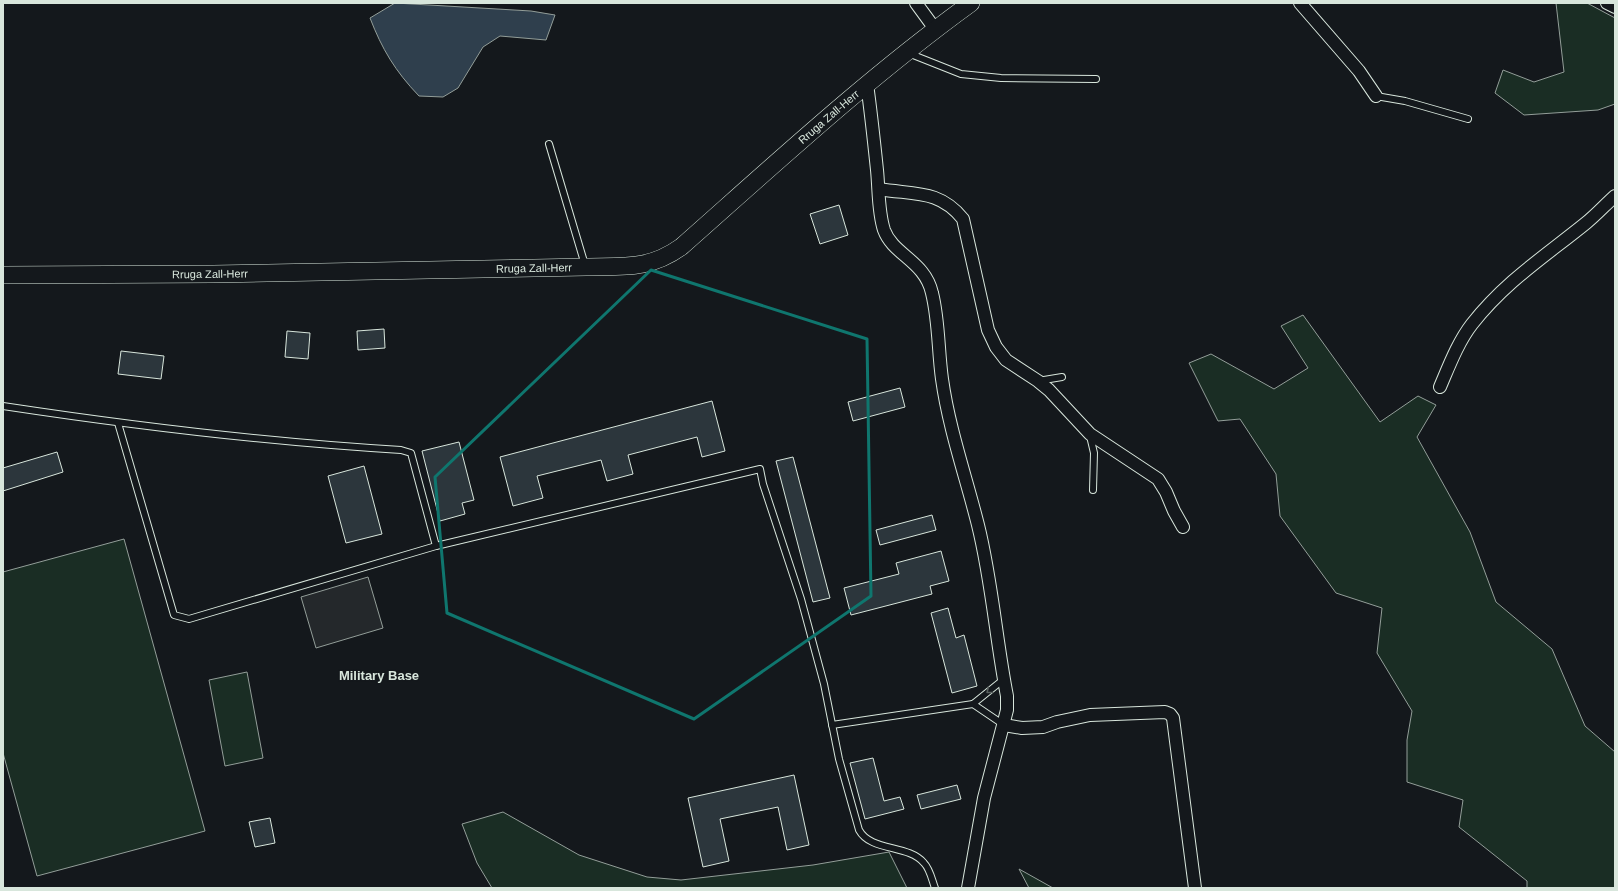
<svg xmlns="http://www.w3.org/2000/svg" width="1618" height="891" viewBox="0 0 1618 891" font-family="Arial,sans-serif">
  <rect width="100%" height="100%" fill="#14181c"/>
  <g fill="#1a2d24" stroke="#939e99">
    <polygon points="1556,3 1587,3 1615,18 1615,104 1598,110 1524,115 1495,93 1503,70 1534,82 1564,72"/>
    <polygon points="1303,315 1380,422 1418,396 1436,405 1417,437 1470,532 1496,602 1552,649 1585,726 1615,752 1615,888 1527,888 1527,881 1459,827 1463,800 1407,782 1407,740 1412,711 1377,653 1382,608 1336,593 1280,516 1276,474 1240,419 1218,421 1189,363 1211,354 1274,389 1308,368 1281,326"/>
    <polygon points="124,539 205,831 37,876 3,753 3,572"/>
    <polygon points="247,672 263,758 225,766 209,680"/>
    <polygon points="503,812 579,855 647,877 681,880 813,865 889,852 907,888 492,888 477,863 462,824"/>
    <polygon points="1019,869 1053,888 1029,888"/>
  </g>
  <polygon fill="#24282b" stroke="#939e99" points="368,577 383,628 316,648 301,597"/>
  <path fill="#2f3f4d" stroke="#939e99" d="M395 3 531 11 555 15 546 40 500 36 483 47 458 88 443 97 419 96C395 71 382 49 370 18Z"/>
  <g fill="#2c363c" stroke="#d8e6dc">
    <polygon points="839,205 848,235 820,244 810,214"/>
    <polygon points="384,329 385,348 358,350 357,331"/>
    <polygon points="287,331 310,333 308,359 285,357"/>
    <polygon points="121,351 164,356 161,379 118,374"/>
    <polygon points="900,388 905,407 853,421 848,402"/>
    <polygon points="712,401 725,451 702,457 697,437 628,455 633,474 607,481 601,460 537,476 543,498 513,506 500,457"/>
    <polygon points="459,442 474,500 462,503 465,514 440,521 422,451"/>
    <polygon points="57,452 63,472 3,491 3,468"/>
    <polygon points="793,457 830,598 813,602 776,461"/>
    <polygon points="364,466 382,534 346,543 328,476"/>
    <polygon points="932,515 936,530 880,545 876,530"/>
    <polygon points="941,551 949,581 930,586 932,594 851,615 844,588 899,574 896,563"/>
    <polygon points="948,608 956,638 964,635 977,686 952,693 931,613"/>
    <polygon points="873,758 884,801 900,797 904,809 865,819 850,763"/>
    <polygon points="794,775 809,845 787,850 778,807 720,819 729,861 703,867 688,798"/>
    <polygon points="957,785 961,799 921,809 917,795"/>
    <polygon points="270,818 275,843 255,847 249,822"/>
  </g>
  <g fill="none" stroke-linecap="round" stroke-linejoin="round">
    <defs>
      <g id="lane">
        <polyline points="908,53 961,74 1001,78 1096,79"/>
        <polyline points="1376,96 1405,101 1468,119"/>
        <polyline points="549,144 585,265"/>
        <polyline points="1038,381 1062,377"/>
        <path d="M3 406C135 426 267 442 401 450L411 453 436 546 760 469 763 484 801 599 824 684 839 759 859 830C871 852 908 844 924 863 930 869 932 880 935 888"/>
        <polyline points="118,423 174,615 189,619 436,546"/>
        <polyline points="1090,436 1094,453 1093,490"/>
        <polyline points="973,704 1004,725"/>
        <polyline points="832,725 973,704 1004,679"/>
      </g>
      <g id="street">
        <polyline points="916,3 935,29"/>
        <polyline points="1300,3 1359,71 1376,96"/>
        <polyline points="1607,3 1615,7"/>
        <path d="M867 84C871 113 874 141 877 170 879 190 878 212 884 230 893 255 925 261 932 293 939 321 938 350 942 379 949 429 966 477 978 525 992 581 996 640 1007 696V710L984 798 968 888"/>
        <path d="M879 189C913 195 939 189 963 219L988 330 996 347 1006 360 1038 381 1049 390 1090 434 1158 479 1166 492 1174 511 1183 527"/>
        <path d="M1440 387C1449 366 1458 342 1472 324 1506 281 1544 257 1586 223 1596 215 1605 205 1615 196"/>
        <polyline points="1004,725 1022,728 1043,727 1057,722 1090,715 1165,712 1170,714 1173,718 1195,888"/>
      </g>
      <g id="secondary">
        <path id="s1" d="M3 275 213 274 586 267C623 266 649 270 681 247 776 163 869 77 971 3"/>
      </g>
    </defs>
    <use href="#lane" stroke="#d8e6dc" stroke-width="8"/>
    <use href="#street" stroke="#d8e6dc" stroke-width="14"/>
    <use href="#secondary" stroke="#d8e6dc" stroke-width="18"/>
    <use href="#lane" stroke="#14181c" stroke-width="6"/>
    <use href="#street" stroke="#14181c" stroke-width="12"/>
    <use href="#secondary" stroke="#14181c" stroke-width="17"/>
  </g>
  <defs><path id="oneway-chevron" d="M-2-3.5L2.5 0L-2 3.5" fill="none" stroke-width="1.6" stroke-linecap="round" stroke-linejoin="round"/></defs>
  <use stroke="#59605f" href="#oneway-chevron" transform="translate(989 691) rotate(141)"/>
  <path fill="none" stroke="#0f766e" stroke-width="3" stroke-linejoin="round" d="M651 270 867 339 871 596 694 719 447 613 435 477Z"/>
  <g text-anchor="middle" stroke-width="3" stroke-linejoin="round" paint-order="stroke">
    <g font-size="11" fill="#d8e6dc" stroke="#14181c">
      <text dy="4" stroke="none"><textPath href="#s1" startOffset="879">Rruga Zall-Herr</textPath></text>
      <text dy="4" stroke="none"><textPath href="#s1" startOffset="531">Rruga Zall-Herr</textPath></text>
      <text dy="4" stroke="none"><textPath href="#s1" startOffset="207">Rruga Zall-Herr</textPath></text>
    </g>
    <g font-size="13" font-weight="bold" fill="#d8e6dc" stroke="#14181c">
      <text x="379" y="680">Military Base</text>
    </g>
  </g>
  <rect width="1618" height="891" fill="none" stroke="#d8e6dc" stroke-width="8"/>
</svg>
